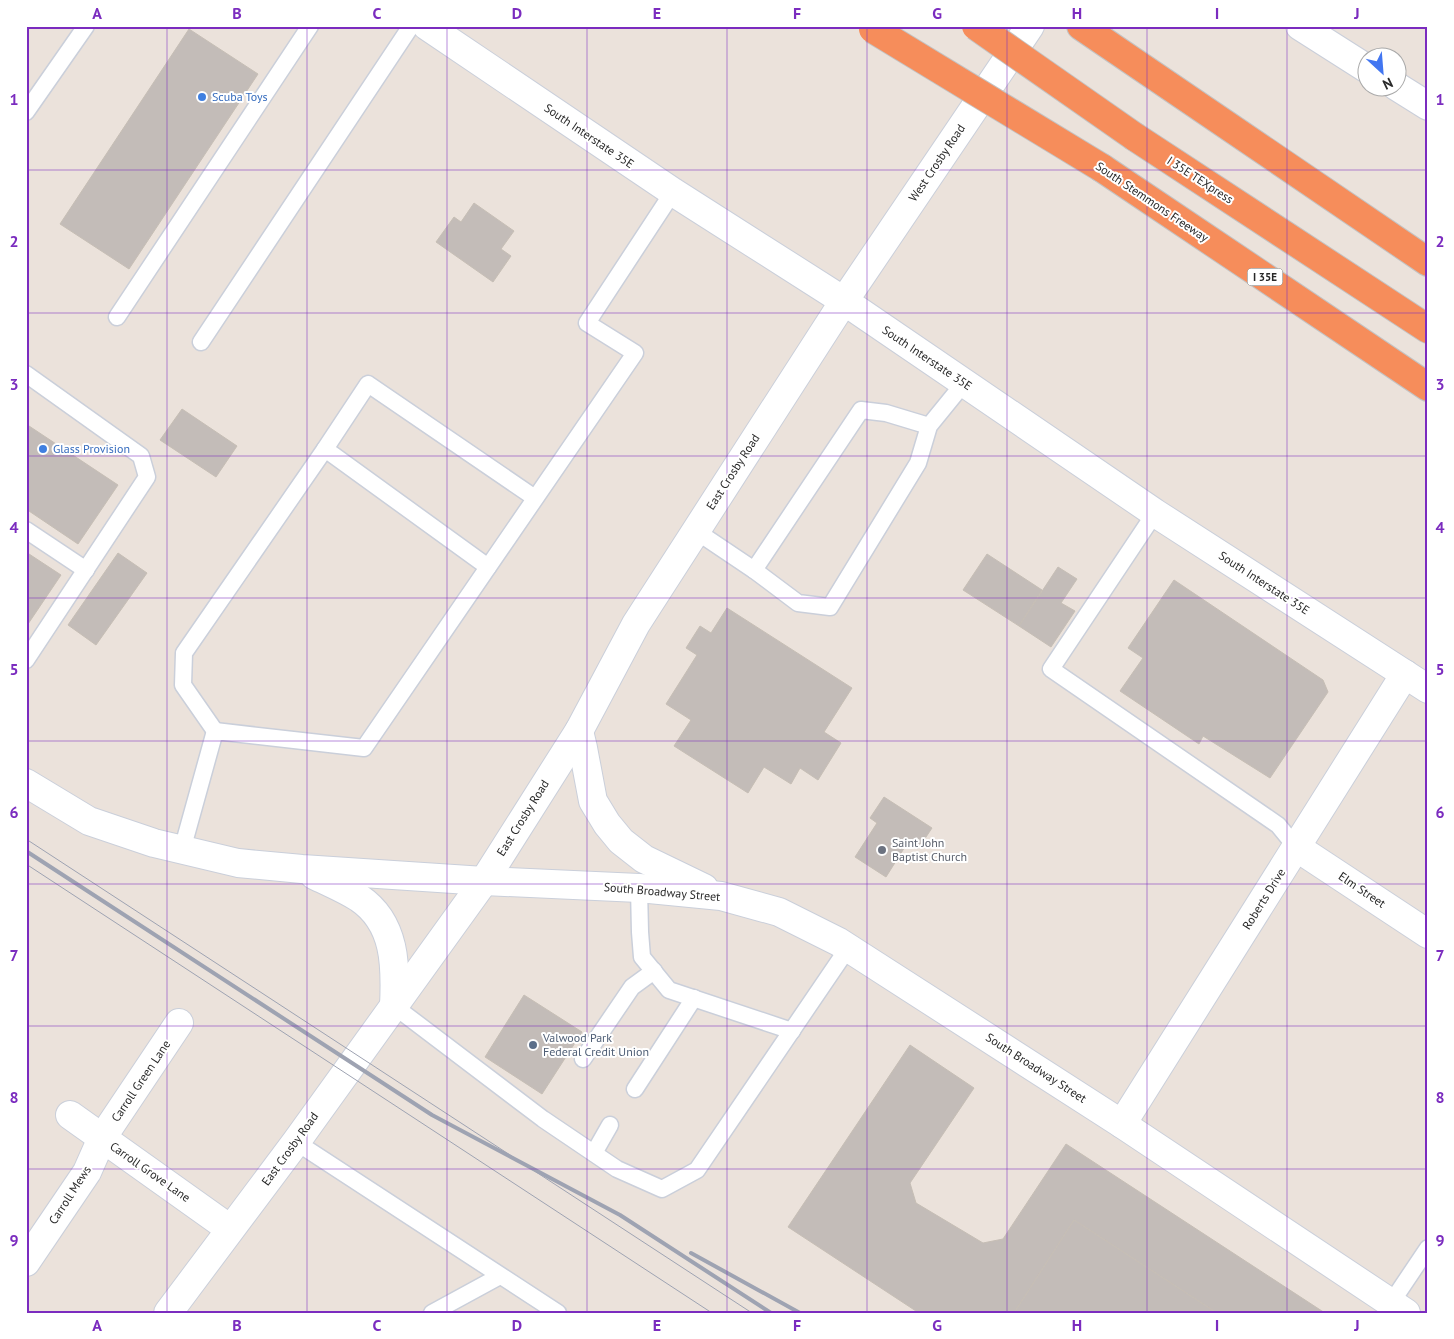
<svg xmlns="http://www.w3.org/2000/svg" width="1454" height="1339" viewBox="0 0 1454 1339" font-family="'PT Sans',sans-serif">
  <rect width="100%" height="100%" fill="#ebe2db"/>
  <g fill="#c3bcb8" stroke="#c6beb5">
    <polygon points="189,29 258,74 129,269 60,224"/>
    <polygon points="474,203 514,231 501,249 511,256 493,282 436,242 454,217 461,222"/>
    <polygon points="182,409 237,446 216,477 160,440"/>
    <polygon points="26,424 118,485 78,544 26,509"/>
    <polygon points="26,552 61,575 26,627"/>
    <polygon points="118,553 147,573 96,645 68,625"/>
    <polygon points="987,554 1042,590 1019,626 963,590"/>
    <polygon points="1058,567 1077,579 1061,603 1075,611 1051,647 1019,626"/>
    <polygon points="1174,580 1323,680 1328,692 1270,778 1203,736 1199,744 1120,691 1143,658 1128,648"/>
    <polygon points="727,608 852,688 824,732 841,743 818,780 800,768 791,784 764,767 748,793 674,746 691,720 666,704 697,655 686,648 700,626 711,633"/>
    <polygon points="884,797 932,828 918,849 908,842 886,877 855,857 877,823 870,818"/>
    <polygon points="524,995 582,1032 542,1094 485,1057"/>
    <polygon points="910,1045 974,1088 910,1183 916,1203 983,1243 1003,1239 1066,1144 1325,1313 1217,1313 1074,1220 1014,1313 919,1313 788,1227"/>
    <polygon points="1074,1220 1217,1313 1014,1313"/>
  </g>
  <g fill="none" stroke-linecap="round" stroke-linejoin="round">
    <defs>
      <g id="lane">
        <polyline points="26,112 86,26"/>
        <polyline points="117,317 310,26"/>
        <polyline points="201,342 411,26"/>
        <polyline points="26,374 141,456 147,477 26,660"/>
        <polyline points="929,426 886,413 861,410 754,570 798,603 830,607 918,463 929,426 964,383"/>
        <polyline points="1155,513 1051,669 1278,825 1296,847"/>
        <polyline points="26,530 86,570"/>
        <polyline points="696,531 754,570"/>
        <polyline points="488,567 325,449 368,384 535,498"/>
        <polyline points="215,731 183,685 184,653 325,449"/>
        <polyline points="182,850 215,731 364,748 635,353 587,323 673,192"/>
        <polyline points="639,888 640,932 642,957 669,990 792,1031"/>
        <polyline points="394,1006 543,1119 617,1169 662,1189 697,1170 848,948"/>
        <polyline points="583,1059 632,987 654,971"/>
        <polyline points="635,1089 694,998"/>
        <polyline points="296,1142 558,1313"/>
        <polyline points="594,1153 610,1125"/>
        <polyline points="1391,1303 1428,1248"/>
        <polyline points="432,1313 500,1276"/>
      </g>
      <g id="street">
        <polyline points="1296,847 1428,934"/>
        <polyline points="70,1115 230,1229"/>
        <polyline points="1122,1124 1405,674"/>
        <polyline points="26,1262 87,1172 102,1138 179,1023"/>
      </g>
      <g id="secondary">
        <polyline points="427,26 673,192 844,301 1155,513 1428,689"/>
        <polyline points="1300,26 1366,68"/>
        <polyline points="1396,86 1428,106"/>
        <polyline points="579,731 583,748 593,801 607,824 621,841 644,859 704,888"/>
        <polyline points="26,783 89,821 154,843 238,863 302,869 484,881 639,888 721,896 779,912 839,942 1122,1124 1406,1313"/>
        <path d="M314 875C328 882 345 889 359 898 396 923 396 966 394 1006"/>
        <polyline points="168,1313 296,1142 484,881 579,731 636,624 844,301 1030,26"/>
      </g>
      <g id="highway">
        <polyline points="1081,26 1428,262"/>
        <polyline points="1135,137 1428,329"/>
        <polyline points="1102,168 1428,387"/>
      </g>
    </defs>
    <use href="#lane" stroke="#cacfda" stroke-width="19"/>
    <use href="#street" stroke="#cacfda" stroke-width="30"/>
    <use href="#secondary" stroke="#cacfda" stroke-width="30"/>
    <use href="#highway" stroke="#c3c3c3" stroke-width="30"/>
    <use href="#lane" stroke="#fff" stroke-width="16"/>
    <use href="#street" stroke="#fff" stroke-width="28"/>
    <use href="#secondary" stroke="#fff" stroke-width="28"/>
    <use href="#highway" stroke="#f68d5b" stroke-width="28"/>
    <g stroke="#9ea3b2" stroke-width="1">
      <polyline points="26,839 752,1313"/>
      <polyline points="26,864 712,1313"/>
    </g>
    <g stroke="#9ea3b2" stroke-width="4">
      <polyline points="26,851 432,1115 620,1215 771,1313"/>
      <polyline points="691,1253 800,1313"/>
    </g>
    <defs>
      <g id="highway-bridge">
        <polyline points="976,26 1135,137"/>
        <polyline points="873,29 1102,168"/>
      </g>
    </defs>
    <use href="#highway-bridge" stroke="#c3c3c3" stroke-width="30" stroke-linecap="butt"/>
    <use href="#highway-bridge" stroke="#f68d5b" stroke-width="28"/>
  </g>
  <path fill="none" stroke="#7b2cbf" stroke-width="1" stroke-opacity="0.55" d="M167 26V1313M307 26V1313M447 26V1313M587 26V1313M727 26V1313M867 26V1313M1007 26V1313M1147 26V1313M1287 26V1313M26 170H1428M26 313H1428M26 456H1428M26 598H1428M26 741H1428M26 884H1428M26 1026H1428M26 1169H1428"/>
  <g fill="#3f7fe0" stroke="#fff" stroke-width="2">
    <circle cx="202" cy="97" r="5"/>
    <circle cx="43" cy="449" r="5"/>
  </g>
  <circle fill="#6b7280" stroke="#fff" stroke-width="2" cx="882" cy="850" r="5"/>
  <circle fill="#5c6f8a" stroke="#fff" stroke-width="2" cx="533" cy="1045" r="5"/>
  <g text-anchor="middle" stroke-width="4" stroke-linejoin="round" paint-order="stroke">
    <rect fill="#fff" stroke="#696969" stroke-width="1" x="1247.5" y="268.5" width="35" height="17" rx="4"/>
    <g font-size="11" font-weight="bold" fill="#292929">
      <text x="1265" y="281">I 35E</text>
    </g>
    <g font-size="12" fill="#366cbe" stroke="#fff" text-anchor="start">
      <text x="212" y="101">Scuba Toys</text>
      <text x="53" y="453">Glass Provision</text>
    </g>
    <g font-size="12" fill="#292929" stroke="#fff">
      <text transform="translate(589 136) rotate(34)" y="4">South Interstate 35E</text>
      <text transform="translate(937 163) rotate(-56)" y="4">West Crosby Road</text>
      <text transform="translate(1200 180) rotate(33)" y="4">I 35E TEXpress</text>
      <text transform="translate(1152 202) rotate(34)" y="4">South Stemmons Freeway</text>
      <text transform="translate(927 358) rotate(34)" y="4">South Interstate 35E</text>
      <text transform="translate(733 472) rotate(-57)" y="4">East Crosby Road</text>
      <text transform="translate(1264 583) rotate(33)" y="4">South Interstate 35E</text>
      <text transform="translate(523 818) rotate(-58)" y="4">East Crosby Road</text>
      <text transform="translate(1362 890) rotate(34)" y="4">Elm Street</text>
      <text transform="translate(662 892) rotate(5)" y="4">South Broadway Street</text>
      <text transform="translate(1264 899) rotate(-58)" y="4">Roberts Drive</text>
      <text transform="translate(1036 1068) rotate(33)" y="4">South Broadway Street</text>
      <text transform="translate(141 1081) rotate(-56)" y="4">Carroll Green Lane</text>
      <text transform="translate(290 1149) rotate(-54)" y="4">East Crosby Road</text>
      <text transform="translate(150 1172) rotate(35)" y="4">Carroll Grove Lane</text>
      <text transform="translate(70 1195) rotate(-57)" y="4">Carroll Mews</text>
    </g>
    <g font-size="12" fill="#5b616d" stroke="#fff" text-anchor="start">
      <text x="892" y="847">Saint John<tspan x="892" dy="14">Baptist Church</tspan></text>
    </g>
    <g font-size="12" fill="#4e5e75" stroke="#fff" text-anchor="start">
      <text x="543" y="1042">Valwood Park<tspan x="543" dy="14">Federal Credit Union</tspan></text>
    </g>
  </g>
  <rect width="1454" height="1339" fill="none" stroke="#ffffff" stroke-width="55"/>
  <g transform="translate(1382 72) rotate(154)"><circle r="24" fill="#ffffff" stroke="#a9a9a9"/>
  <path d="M0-4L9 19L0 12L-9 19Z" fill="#4276f1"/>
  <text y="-8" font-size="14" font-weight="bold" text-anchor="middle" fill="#292929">N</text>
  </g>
  <rect x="28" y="28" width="1398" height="1284" fill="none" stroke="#7b2cbf" stroke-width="2"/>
  <g font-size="16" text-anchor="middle" font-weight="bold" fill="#7b2cbf">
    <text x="97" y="19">A</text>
    <text x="237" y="19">B</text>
    <text x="377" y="19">C</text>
    <text x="517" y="19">D</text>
    <text x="657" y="19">E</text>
    <text x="797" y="19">F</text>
    <text x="937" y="19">G</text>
    <text x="1077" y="19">H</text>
    <text x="1217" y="19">I</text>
    <text x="1357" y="19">J</text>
    <text x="14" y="105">1</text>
    <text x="1440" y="105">1</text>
    <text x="14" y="247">2</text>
    <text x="1440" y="247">2</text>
    <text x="14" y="390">3</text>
    <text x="1440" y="390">3</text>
    <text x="14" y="533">4</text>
    <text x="1440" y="533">4</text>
    <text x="14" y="675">5</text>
    <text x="1440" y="675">5</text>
    <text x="14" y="818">6</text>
    <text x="1440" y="818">6</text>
    <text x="14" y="961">7</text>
    <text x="1440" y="961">7</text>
    <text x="14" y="1103">8</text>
    <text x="1440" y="1103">8</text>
    <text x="14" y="1246">9</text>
    <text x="1440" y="1246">9</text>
    <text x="97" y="1331">A</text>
    <text x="237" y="1331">B</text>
    <text x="377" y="1331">C</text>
    <text x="517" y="1331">D</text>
    <text x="657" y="1331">E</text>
    <text x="797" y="1331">F</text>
    <text x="937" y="1331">G</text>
    <text x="1077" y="1331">H</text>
    <text x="1217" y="1331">I</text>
    <text x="1357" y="1331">J</text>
  </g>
</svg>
